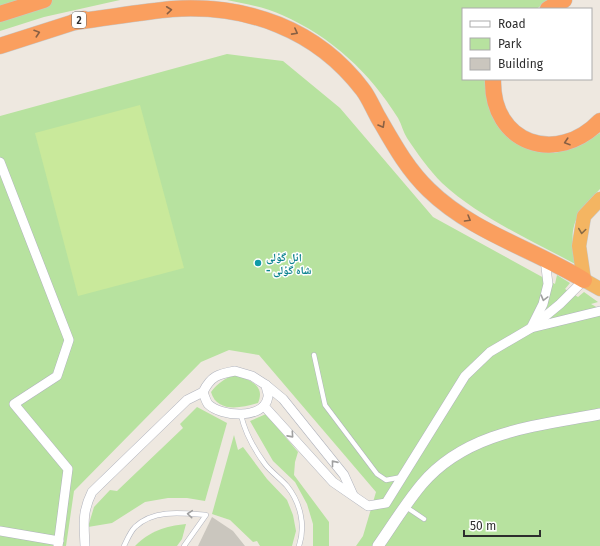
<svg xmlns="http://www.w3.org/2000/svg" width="600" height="546" viewBox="0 0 600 546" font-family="'Fira Sans','Noto Naskh Arabic',sans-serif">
  <rect width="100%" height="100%" fill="#eee8e0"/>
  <g fill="#b7e29f">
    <polygon points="0,0 120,0 44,17 0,31"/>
    <path d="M227 0H550L536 9H463V79H486L488 105 503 131 524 147 555 153 574 147 600 133V189C574 215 567 228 577 265 531 240 480 218 442 183 429 170 417 153 407 138 403 132 402 125 398 118 370 73 332 37 282 15 266 7 245 4 227 0Z"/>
    <polygon points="227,54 283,61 340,108 433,217 555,284 557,275 570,283 565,289 578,297 584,292 598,302 591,304 600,309 600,546 356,546 363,536 376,492 259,355 229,350 201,362 74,491 66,546 0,546 0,116"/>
    <path d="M234 375C248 379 266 385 258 403 241 408 217 413 211 392 218 383 224 379 234 375Z"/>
    <polygon points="197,407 227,423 205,501 187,498 168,498 145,502 112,523 88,527 94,507 110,490 117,491 183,428 180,424"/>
    <polygon points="266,414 298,452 295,462 294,475 329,522 329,546 313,546 313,524 307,504 295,482 273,461 250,421"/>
    <polygon points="234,435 238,450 243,447 267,479 287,500 293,515 296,531 292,546 260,546 257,541 253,542 230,520 212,514"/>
    <path d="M186 524 182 539 177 546H135C150 531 165 526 186 524Z"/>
  </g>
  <polygon fill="#c9e99b" points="140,105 184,268 78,296 35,133"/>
  <polygon fill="#cac6be" points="212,517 233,531 245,546 198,546"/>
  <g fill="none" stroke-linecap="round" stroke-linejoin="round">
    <defs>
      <g id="service">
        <polyline points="314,355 325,405 377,474 386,480 402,477"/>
        <path d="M241 415C245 433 254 449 265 464 271 472 280 478 287 486 300 502 306 525 299 546"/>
        <polyline points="406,507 424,519"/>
        <path d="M124 546C127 540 130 532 135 527 154 509 182 513 206 515L184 546"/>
      </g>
      <g id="minor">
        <polyline points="0,162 69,340 57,376 14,404 68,469 58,546"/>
        <polyline points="545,259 548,284 543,304 531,328 600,311"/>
        <path d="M235 371 252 376 266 385C266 389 269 394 268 397 264 420 221 417 208 404 206 401 204 395 203 392 211 376 218 374 235 371Z"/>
        <polyline points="266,385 283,399 344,475 353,495"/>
        <polyline points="264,406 333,482 368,506 386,503 465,376 490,352 531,328 560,304 584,280"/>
        <polyline points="0,531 59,541"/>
        <path d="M85 546C84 524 82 512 92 492L187 400 203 392"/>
      </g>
      <path id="tertiary" d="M378 546C392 526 406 503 422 484 467 431 537 426 600 414"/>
      <polyline id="trunk" points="600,199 584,216 579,246 584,280 600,289"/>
      <g id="motorway">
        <polyline points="548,9 564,0"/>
        <polyline points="0,14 44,0"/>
        <path d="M74 22C107 18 140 12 172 9 247 4 317 29 363 90 369 98 373 108 378 117 393 143 407 169 429 190 472 232 533 249 584 280"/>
        <polyline points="0,46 84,19"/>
        <path d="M493 79C491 144 557 166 600 121"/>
      </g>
    </defs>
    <use href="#service" stroke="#b0b3bd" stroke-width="5.5"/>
    <use href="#minor" stroke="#b0b3bd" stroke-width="10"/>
    <use href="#tertiary" stroke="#b0b3bd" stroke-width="12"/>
    <use href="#trunk" stroke="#c8c8c8" stroke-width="15"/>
    <use href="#motorway" stroke="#c8c8c8" stroke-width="17"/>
    <use href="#service" stroke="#fff" stroke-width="4.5"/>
    <use href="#minor" stroke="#fff" stroke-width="9"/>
    <use href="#tertiary" stroke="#fff" stroke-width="11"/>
    <use href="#trunk" stroke="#f4b562" stroke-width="14"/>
    <use href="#motorway" stroke="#fa9f5f" stroke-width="16"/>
  </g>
  <defs><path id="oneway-chevron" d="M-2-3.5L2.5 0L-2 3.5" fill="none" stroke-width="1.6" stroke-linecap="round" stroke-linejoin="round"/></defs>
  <g stroke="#896044">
    <use href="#oneway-chevron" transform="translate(169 10) rotate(-6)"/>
    <use href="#oneway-chevron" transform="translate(295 32) rotate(28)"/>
    <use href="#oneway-chevron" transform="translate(37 33) rotate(-18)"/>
    <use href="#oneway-chevron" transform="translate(382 125) rotate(60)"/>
    <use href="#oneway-chevron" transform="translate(567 142) rotate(162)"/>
    <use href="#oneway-chevron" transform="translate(468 219) rotate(30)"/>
  </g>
  <use stroke="#876a45" href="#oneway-chevron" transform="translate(582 231) rotate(98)"/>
  <g stroke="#a0a0a0">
    <use href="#oneway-chevron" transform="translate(544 298) rotate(105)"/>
    <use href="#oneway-chevron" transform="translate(291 435) rotate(48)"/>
    <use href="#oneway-chevron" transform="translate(334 463) rotate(-129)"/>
    <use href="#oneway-chevron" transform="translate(190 514) rotate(-175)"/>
  </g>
  <circle fill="#0f9aa8" stroke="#fff" stroke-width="1.5" cx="258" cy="263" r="4"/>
  <g text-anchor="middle" stroke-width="3" stroke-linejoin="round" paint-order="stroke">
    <rect fill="#fff" stroke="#6c6c6c" stroke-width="1" x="72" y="12" width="14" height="16" rx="3"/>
    <g font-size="10" font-weight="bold" fill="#2d2d2d">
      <text x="79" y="24">2</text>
    </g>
    <g font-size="11" font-weight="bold" fill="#0d838f" stroke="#fff" text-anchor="start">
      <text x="266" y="261">ائل گؤلی<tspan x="266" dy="13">- شاه گؤلی</tspan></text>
    </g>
  </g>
  <rect x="462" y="8" width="130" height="72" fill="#ffffff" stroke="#ababab"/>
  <rect x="470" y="21" width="20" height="6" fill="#ffffff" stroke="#ababab"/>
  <text x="498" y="28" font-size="12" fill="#2d2d2d">Road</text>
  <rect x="470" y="38" width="20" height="12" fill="#b7e29f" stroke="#ababab"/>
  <text x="498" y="48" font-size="12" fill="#2d2d2d">Park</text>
  <rect x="470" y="58" width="20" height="12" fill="#cac6be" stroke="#ababab"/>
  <text x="498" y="68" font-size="12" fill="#2d2d2d">Building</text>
  <path d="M464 530v6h76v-6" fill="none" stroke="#2d2d2d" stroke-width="2"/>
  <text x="470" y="530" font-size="12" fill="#2d2d2d" stroke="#ffffff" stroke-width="3" paint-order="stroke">50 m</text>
</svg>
